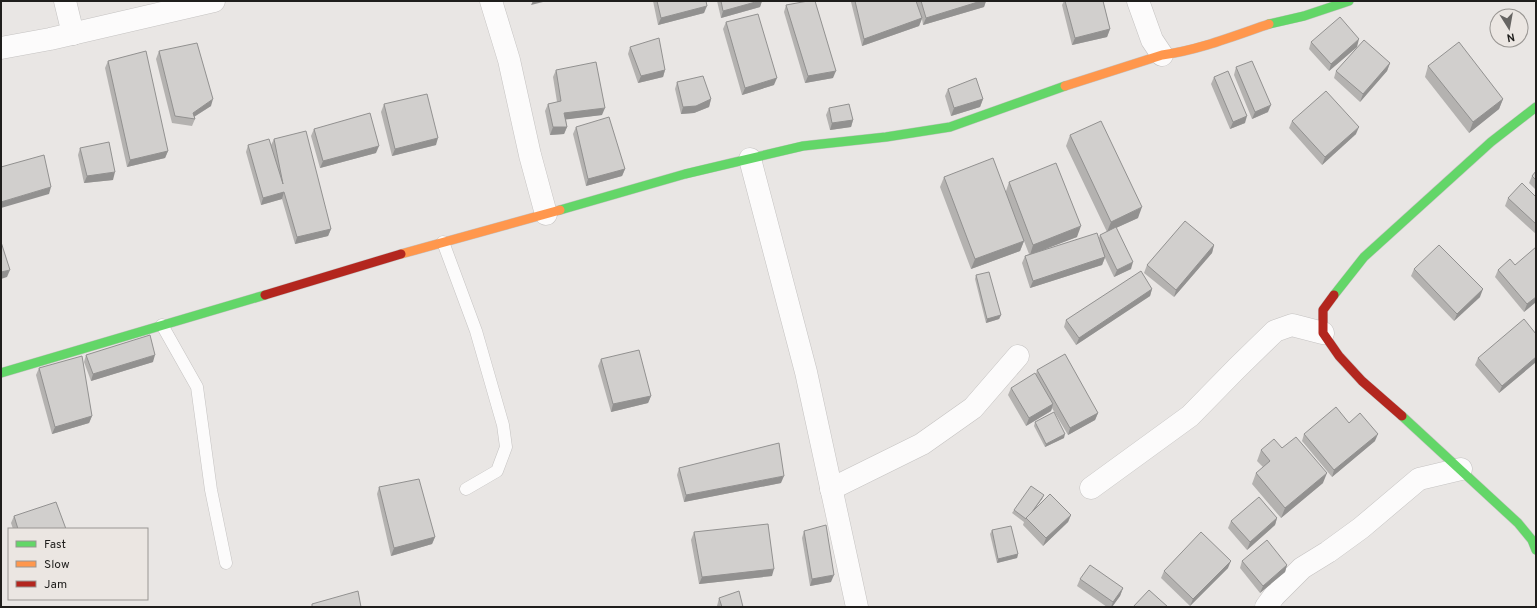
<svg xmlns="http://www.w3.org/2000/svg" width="1537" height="608" viewBox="0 0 1537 608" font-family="Overpass,sans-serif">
  <rect width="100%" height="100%" fill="#e9e6e4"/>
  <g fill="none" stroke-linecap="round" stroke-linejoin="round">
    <defs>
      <g id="lane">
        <polyline points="443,242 476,331 503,425 506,447 497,471 466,489"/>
        <polyline points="162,325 197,387 211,490 226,563"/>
      </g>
      <g id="street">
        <polyline points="65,1 73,34"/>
        <polyline points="491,1 509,60 530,155 546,214"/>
        <polyline points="1138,1 1152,40 1162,55"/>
        <polyline points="1,48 50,39 214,1"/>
        <polyline points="750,159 806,372 857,607"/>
        <polyline points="1091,488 1190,416 1237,368 1275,331 1292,325 1323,333"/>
        <polyline points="831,489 922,444 973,408 1018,356"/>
        <polyline points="1266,607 1274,596 1302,568 1328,552 1361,528 1419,479 1461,469"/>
      </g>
      <g id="fast">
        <polyline points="1269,24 1304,16 1349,1"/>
        <polyline points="560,210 685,174 803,146 886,137 950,127 1065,86"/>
        <polyline points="1334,295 1364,257 1491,142 1536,107"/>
        <polyline points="1,373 265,295"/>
        <polyline points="1402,416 1518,523 1532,540 1536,550"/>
      </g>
      <g id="slow">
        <path d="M1065 86 1162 55C1199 50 1234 36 1269 24"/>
        <polyline points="401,254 560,210"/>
      </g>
      <g id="jam">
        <polyline points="265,295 401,254"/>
        <polyline points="1334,295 1323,310 1323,333 1339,356 1362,381 1402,416"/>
      </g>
    </defs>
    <use href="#lane" stroke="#c5c3c2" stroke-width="13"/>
    <use href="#street" stroke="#c5c3c2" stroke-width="23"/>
    <use href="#fast" stroke="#c5c3c2" stroke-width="10"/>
    <use href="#slow" stroke="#c5c3c2" stroke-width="10"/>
    <use href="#jam" stroke="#c5c3c2" stroke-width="10"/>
    <use href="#lane" stroke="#fcfbfb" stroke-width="12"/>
    <use href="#street" stroke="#fcfbfb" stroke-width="22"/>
    <use href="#fast" stroke="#63d668" stroke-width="9"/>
    <use href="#slow" stroke="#ff974d" stroke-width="9"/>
    <use href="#jam" stroke="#b3261e" stroke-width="9"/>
  </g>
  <g fill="#b4b2b0">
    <polygon points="653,1 706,1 704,13 658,25"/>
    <polygon points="717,1 762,1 760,7 721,18"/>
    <polygon points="851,1 986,1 984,7 923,25 922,19 919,26 862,46 851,2"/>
    <polygon points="1064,1 1103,1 1110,29 1107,37 1072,45 1062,5"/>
    <polygon points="786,5 833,78 805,83 784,12"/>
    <polygon points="726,22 774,85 742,95 723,29"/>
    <polygon points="1311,42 1357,47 1329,71 1309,49"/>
    <polygon points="630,47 665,70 663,77 638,83 628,54"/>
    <polygon points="159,51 211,106 194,117 195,119 192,126 172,123 156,59"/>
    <polygon points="108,61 168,151 165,158 127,167 105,68"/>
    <polygon points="1390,63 1387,71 1360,102 1334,78 1336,71"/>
    <polygon points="1428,66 1503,99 1499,109 1469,133 1425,77"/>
    <polygon points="1236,67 1268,112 1252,119 1234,75"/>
    <polygon points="556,70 602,115 566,119 567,127 564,134 550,135 545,111 548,104 557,102 553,77"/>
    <polygon points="1214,77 1245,123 1230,129 1211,84"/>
    <polygon points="677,82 711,99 709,107 694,113 681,114 675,89"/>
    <polygon points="948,89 983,99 980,107 951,116 945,96"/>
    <polygon points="384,104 436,145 392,156 381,112"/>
    <polygon points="829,108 853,120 851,127 830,130 826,115"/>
    <polygon points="1292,121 1356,134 1322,165 1289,128"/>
    <polygon points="576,127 625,169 622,176 586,186 573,134"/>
    <polygon points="314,129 376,153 320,168 311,136"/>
    <polygon points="1070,135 1138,218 1116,228 1131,269 1114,277 1105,258 1102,265 1030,288 1022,263 1025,256 1029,254 1024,241 1020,251 971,269 940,187 944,177 1006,191 1009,182 1077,237 1044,249 1099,238 1100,235 1107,232 1066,146"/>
    <polygon points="274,139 331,229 328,236 295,244 282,199 261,205 246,152 248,145 271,145"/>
    <polygon points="80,148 113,180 84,183 78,155"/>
    <polygon points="1536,171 1536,190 1529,183 1532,176"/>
    <polygon points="1536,197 1536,234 1505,206 1508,198"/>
    <polygon points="1214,245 1212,253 1174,297 1144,273 1147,265"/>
    <polygon points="1515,265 1536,302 1524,312 1495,277 1498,270"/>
    <polygon points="1414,269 1480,297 1454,321 1411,276"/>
    <polygon points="976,275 1001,315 999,319 986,323 975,279"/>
    <polygon points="1152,289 1150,296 1076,345 1064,327 1066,320"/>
    <polygon points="1536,334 1536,362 1499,393 1475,365 1478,358"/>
    <polygon points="86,355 153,362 91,381 84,362"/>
    <polygon points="601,359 651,396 648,403 611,412 598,366"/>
    <polygon points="39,368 92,416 89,423 52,434 36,375"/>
    <polygon points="1037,370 1098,413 1095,420 1068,435 1052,408 1051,411 1026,426 1008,395 1011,388 1036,374"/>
    <polygon points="1035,422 1064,438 1045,447 1034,426"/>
    <polygon points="1349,423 1375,441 1332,477 1302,441 1304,434"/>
    <polygon points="1282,448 1323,483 1281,518 1252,484 1256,473 1263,467 1257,461 1261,450"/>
    <polygon points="679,468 781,483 684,502 677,475"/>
    <polygon points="379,487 435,537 432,544 391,556 377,494"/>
    <polygon points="1044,495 1042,499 1036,507 1071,515 1068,522 1043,546 1023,525 1024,522 1012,513 1014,510"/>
    <polygon points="14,516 66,529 13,529 11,523"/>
    <polygon points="1277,518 1275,525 1247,550 1228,528 1231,521"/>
    <polygon points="992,530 1018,554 1017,558 997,563 990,534"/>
    <polygon points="804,531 831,582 810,586 802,538"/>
    <polygon points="694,532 772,576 699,584 691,540"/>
    <polygon points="1242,561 1287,565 1285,572 1260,593 1240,568"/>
    <polygon points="1228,568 1190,606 1161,578 1164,571"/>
    <polygon points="1080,579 1123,588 1120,596 1112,607 1107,607 1077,586"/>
    <polygon points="719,598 743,607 717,607 717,606"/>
  </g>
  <g fill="#929190">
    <polygon points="533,1 547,1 531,5"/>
    <polygon points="759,1 762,1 760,7 721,18 723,11"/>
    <polygon points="981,1 986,1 984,7 923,25 926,18"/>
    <polygon points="707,6 704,13 658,25 661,18"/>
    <polygon points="922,18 919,26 862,46 864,39"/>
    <polygon points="1110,29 1107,37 1072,45 1075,38"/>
    <polygon points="1359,39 1357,47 1329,71 1331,64"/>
    <polygon points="1390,63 1387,71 1360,102 1363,94"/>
    <polygon points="665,70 663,77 638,83 641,76"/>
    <polygon points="836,71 833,78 805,83 808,76"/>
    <polygon points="777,78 774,85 742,95 745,88"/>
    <polygon points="213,99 211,106 192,118 193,113"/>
    <polygon points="711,99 709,107 694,113 681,114 683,107"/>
    <polygon points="983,99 980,107 951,116 954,108"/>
    <polygon points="1503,99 1499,109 1469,133 1473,122"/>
    <polygon points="1271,105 1268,112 1252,119 1255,112"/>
    <polygon points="605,108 602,115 562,120 564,113"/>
    <polygon points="1247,116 1245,123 1230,129 1233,122"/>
    <polygon points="853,120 851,127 830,130 832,123"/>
    <polygon points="553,127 567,127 564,134 550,135"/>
    <polygon points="1359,127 1356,134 1322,165 1325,157"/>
    <polygon points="438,138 436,145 392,156 395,149"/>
    <polygon points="379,146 376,153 320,168 323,161"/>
    <polygon points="168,151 165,158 127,167 130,160"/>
    <polygon points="625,169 622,176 586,186 588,179"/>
    <polygon points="115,172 113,180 84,183 87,176"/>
    <polygon points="51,187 49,194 1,208 1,202"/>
    <polygon points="284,192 282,199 261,205 263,198"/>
    <polygon points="1142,207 1138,218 1107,232 1111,222"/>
    <polygon points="1081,226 1077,237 1030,255 1033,245"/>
    <polygon points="331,229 328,236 295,244 297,237"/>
    <polygon points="1024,241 1020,251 971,269 975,259"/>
    <polygon points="1214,245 1212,253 1174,297 1176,290"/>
    <polygon points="1105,257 1102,265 1030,288 1033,281"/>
    <polygon points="1133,262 1131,269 1114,277 1117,270"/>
    <polygon points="10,270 7,277 1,279 1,272"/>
    <polygon points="1152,289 1150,296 1076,345 1079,338"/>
    <polygon points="1483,289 1480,297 1454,321 1457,314"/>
    <polygon points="1536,297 1536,302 1524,312 1527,304"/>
    <polygon points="1001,315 999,319 986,323 987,319"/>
    <polygon points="155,355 153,362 91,381 93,374"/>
    <polygon points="1536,357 1536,362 1499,393 1502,386"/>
    <polygon points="651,396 648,403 611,412 613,404"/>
    <polygon points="1053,404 1051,411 1026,426 1029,418"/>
    <polygon points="1098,413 1095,420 1068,435 1070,428"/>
    <polygon points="92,416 89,423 52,434 55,427"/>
    <polygon points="1065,434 1064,438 1045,447 1046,444"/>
    <polygon points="1378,434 1375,441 1332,477 1334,470"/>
    <polygon points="1327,473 1323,483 1281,518 1285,508"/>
    <polygon points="784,476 781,483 684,502 686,495"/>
    <polygon points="1044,495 1042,499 1027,519"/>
    <polygon points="1071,515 1068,522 1043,546 1046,538"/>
    <polygon points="1277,518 1275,525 1247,550 1250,542"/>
    <polygon points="435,537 432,544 391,556 394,548"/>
    <polygon points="1018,554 1017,558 997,563 998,559"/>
    <polygon points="1231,561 1228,568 1190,606 1193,599"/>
    <polygon points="1287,565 1285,572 1260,593 1263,586"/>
    <polygon points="774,569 772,576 699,584 702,577"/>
    <polygon points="834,575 831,582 810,586 812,579"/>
    <polygon points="1123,588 1120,596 1112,607 1111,607 1113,602"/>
  </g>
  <g fill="#d1cfcd" stroke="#929190">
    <polygon points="657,1 706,1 707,6 661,18"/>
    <polygon points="721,1 759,1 723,11"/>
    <polygon points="808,1 815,1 836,71 808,76 786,5"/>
    <polygon points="855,1 916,1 922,18 864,39"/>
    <polygon points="921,1 981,1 926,18"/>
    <polygon points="1065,1 1103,1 1110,29 1075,38"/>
    <polygon points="758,14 777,78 745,88 726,22"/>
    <polygon points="1340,17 1359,39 1331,64 1311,42"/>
    <polygon points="659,38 665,70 641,76 630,47"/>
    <polygon points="1364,40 1390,63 1363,94 1336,71"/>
    <polygon points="1459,42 1503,99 1473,122 1428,66"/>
    <polygon points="197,43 213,99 193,113 195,119 175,116 159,51"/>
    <polygon points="146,51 168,151 130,160 108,61"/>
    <polygon points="1252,61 1271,105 1255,112 1236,67"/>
    <polygon points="596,62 605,108 564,113 567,127 553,127 548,104 561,101 556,70"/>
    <polygon points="1228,71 1247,116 1233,122 1214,77"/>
    <polygon points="703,76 711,99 696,106 683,107 677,82"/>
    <polygon points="976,78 983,99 954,108 948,89"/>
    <polygon points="1326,91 1359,127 1325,157 1292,121"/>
    <polygon points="427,94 438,138 395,149 384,104"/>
    <polygon points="849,104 853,120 832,123 829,108"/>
    <polygon points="370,113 379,146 323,161 314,129"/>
    <polygon points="609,117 625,169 588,179 576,127"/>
    <polygon points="1101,121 1142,207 1111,222 1070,135"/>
    <polygon points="306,131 331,229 297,237 284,192 263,198 248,145 269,139 283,184 274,139"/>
    <polygon points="109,142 115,172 87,176 80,148"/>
    <polygon points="44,155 51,187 1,202 1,167"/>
    <polygon points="993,158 1024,241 975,259 944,177"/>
    <polygon points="1056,163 1081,226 1033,245 1009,182"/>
    <polygon points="1536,171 1536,180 1532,176"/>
    <polygon points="1522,183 1536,197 1536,224 1508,198"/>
    <polygon points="1185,221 1214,245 1176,290 1147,265"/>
    <polygon points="1116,227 1133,262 1117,270 1100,235"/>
    <polygon points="1097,233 1105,257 1033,281 1025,256"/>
    <polygon points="1,242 10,270 1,272"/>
    <polygon points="1439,245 1483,289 1457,314 1414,269"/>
    <polygon points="1536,247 1536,297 1527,304 1498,270 1510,259 1515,265"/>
    <polygon points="1141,271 1152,289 1079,338 1066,320"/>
    <polygon points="989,272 1001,315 987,319 976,275"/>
    <polygon points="1524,319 1536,334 1536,357 1502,386 1478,358"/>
    <polygon points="150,335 155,355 93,374 86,355"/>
    <polygon points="639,350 651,396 613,404 601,359"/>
    <polygon points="1065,354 1098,413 1070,428 1037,370"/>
    <polygon points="82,356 92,416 55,427 39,368"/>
    <polygon points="1035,373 1053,404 1029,418 1011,388"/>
    <polygon points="1336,407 1349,423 1360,413 1378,434 1334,470 1304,434"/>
    <polygon points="1054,412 1065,434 1046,444 1035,422"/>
    <polygon points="1296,437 1327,473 1285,508 1256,473 1270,461 1261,450 1274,439 1282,448"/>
    <polygon points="779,443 784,476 686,495 679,468"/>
    <polygon points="419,479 435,537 394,548 379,487"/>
    <polygon points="1031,486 1044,495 1032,512 1026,518 1026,519 1014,510"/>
    <polygon points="1050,494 1071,515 1046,538 1026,518"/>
    <polygon points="1259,497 1277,518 1250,542 1231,521"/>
    <polygon points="56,502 66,529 18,529 14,516"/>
    <polygon points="768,524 774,569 702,577 694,532"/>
    <polygon points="826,525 834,575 812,579 804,531"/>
    <polygon points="1011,526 1018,554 998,559 992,530"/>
    <polygon points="1201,532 1231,561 1193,599 1164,571"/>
    <polygon points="1267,540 1287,565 1263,586 1242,561"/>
    <polygon points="1090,565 1123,588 1113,602 1080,579"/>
    <polygon points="1149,590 1168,607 1133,607"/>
    <polygon points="358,591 361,607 312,607 312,604"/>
    <polygon points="739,591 743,607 722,607 719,598"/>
  </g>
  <rect width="1537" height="608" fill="none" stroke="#1f1e1c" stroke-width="4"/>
  <rect x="8" y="528" width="140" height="72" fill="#ebe6e2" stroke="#999693"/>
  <rect x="16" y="541" width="20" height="6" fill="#63d668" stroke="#999693"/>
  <text x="44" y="548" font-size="12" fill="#1f1e1c">Fast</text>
  <rect x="16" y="561" width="20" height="6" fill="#ff974d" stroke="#999693"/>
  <text x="44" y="568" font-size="12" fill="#1f1e1c">Slow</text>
  <rect x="16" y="581" width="20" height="6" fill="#b3261e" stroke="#999693"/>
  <text x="44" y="588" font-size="12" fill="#1f1e1c">Jam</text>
  <g transform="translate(1509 28) rotate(169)"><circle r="19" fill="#ebe6e2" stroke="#999693"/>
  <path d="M0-3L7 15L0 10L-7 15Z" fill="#666462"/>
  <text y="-6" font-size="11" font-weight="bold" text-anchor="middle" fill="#1f1e1c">N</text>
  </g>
</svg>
